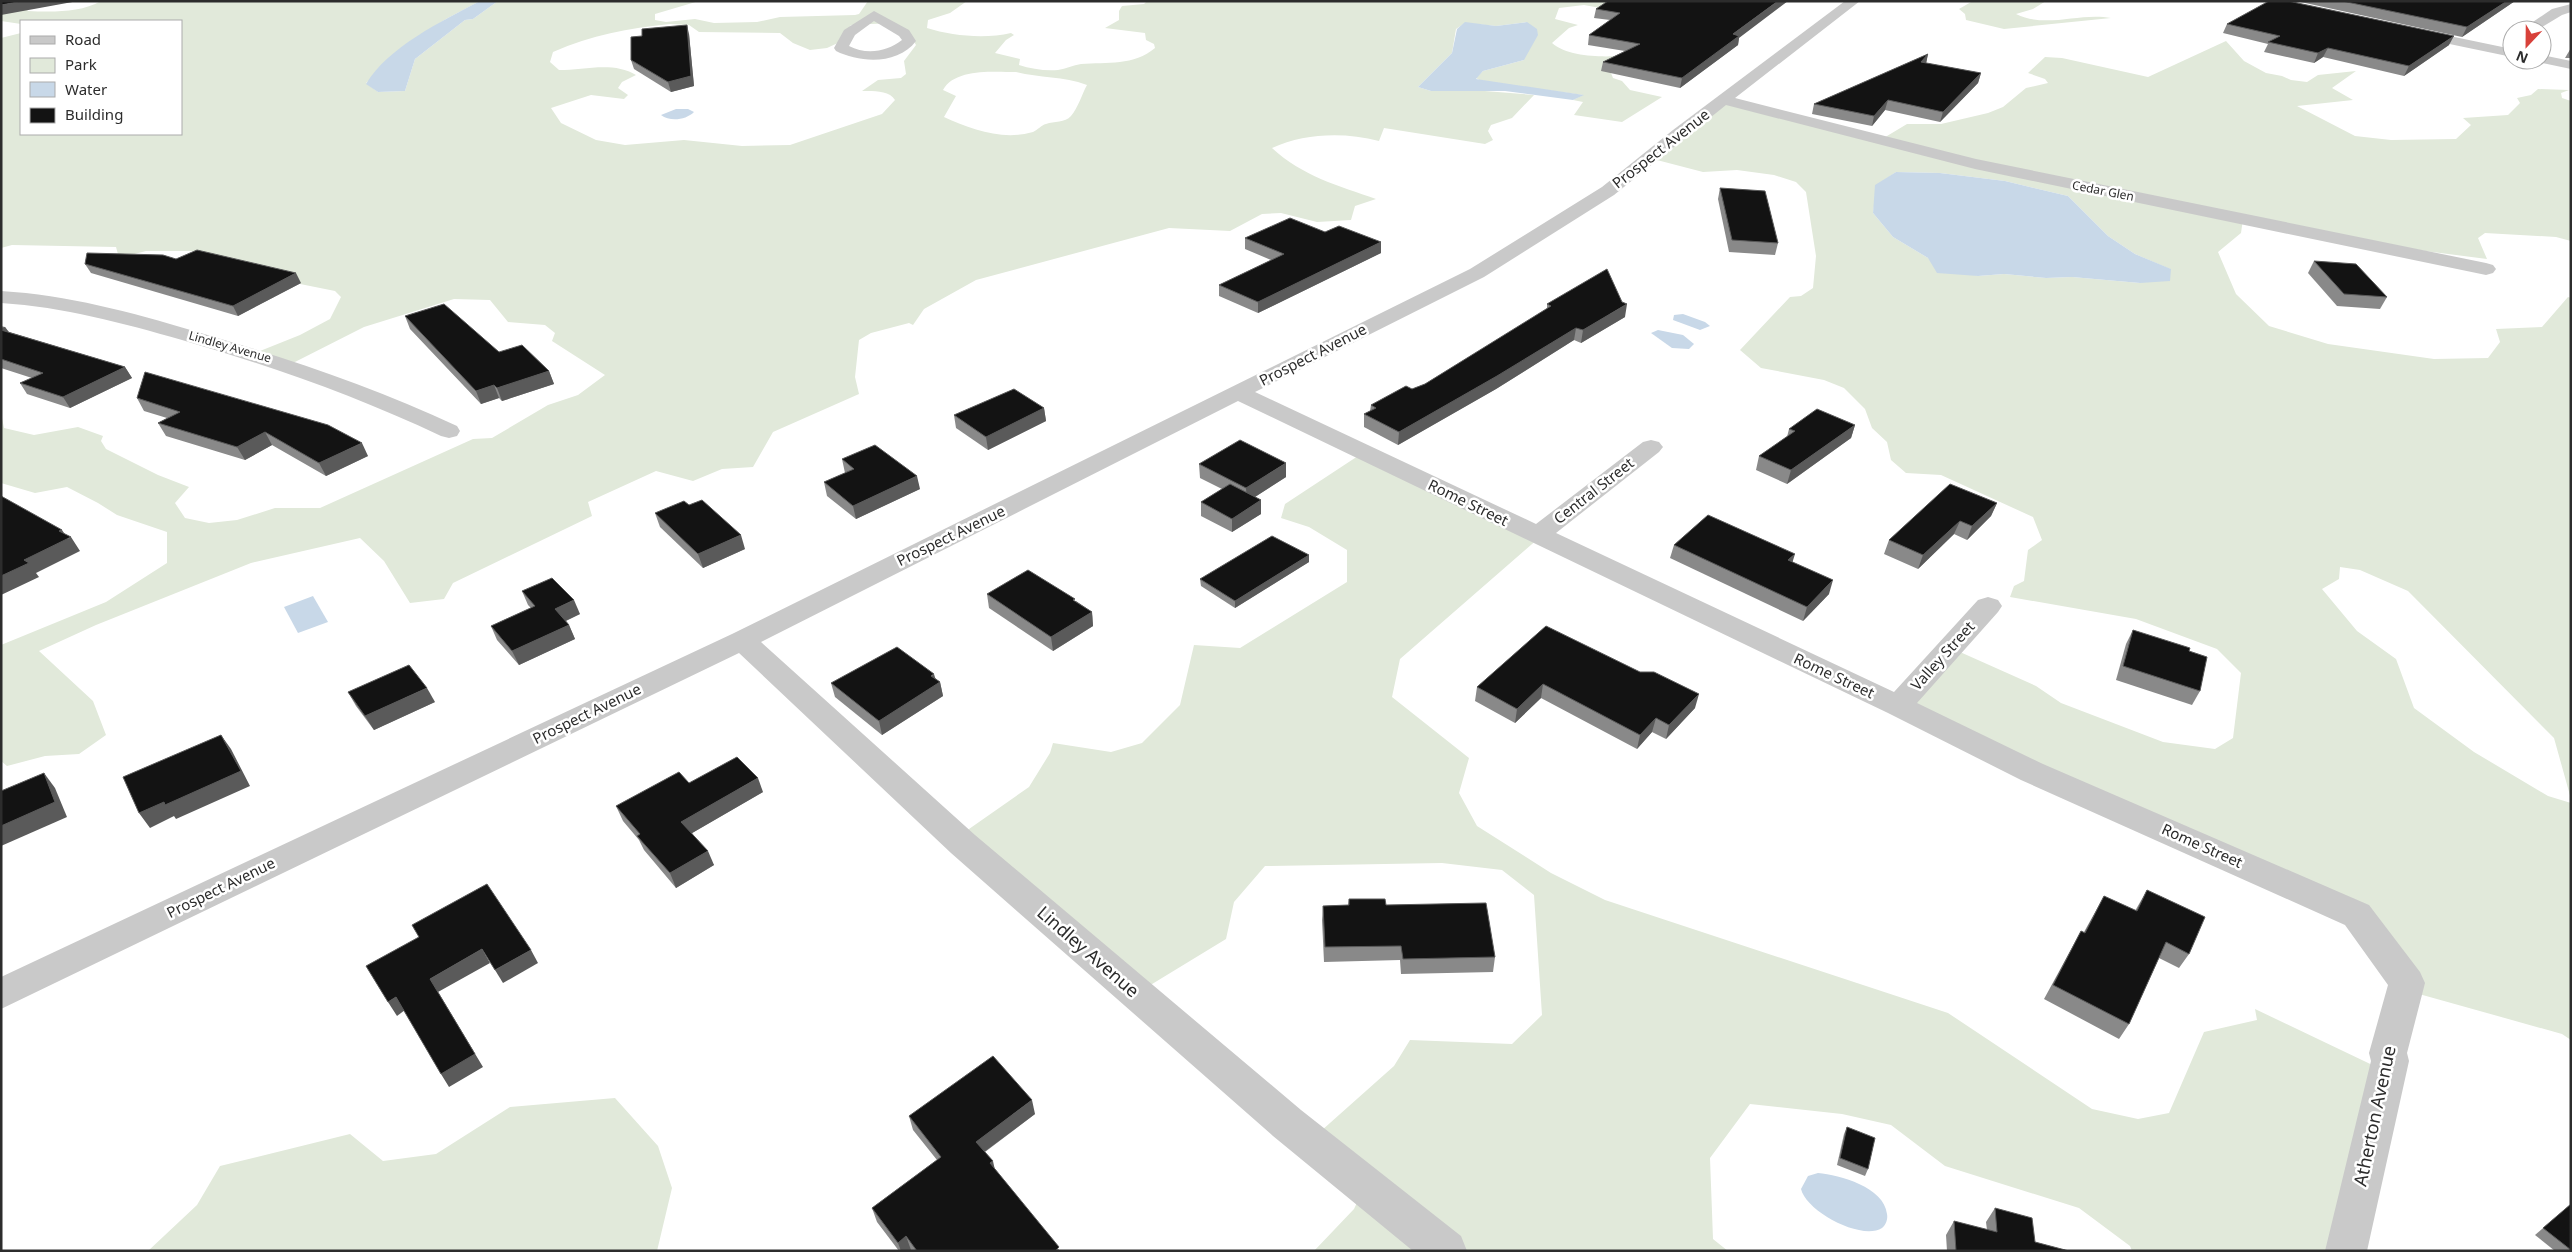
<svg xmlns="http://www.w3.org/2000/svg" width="2572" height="1252" viewBox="0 0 2572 1252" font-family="'Noto Sans',sans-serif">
  <rect width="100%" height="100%" fill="#fff"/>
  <g fill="#e1e9da" fill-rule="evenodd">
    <path d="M101 1H480L446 19 429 30 366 83 378 92 405 91 415 59 465 20 473 19 498 1H699L655 14V20L666 22 695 19 714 23 757 22 780 17 855 15 859 14 868 1H967L950 13 928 20 927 28C952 36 985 39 1011 33L1014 35 1006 40 995 53 1020 59 1019 65C1031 69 1045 71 1058 70 1066 69 1073 65 1081 64 1107 62 1134 66 1155 48L1154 44 1146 40 1145 33 1105 28 1119 20V11L1122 6 1144 4 1147 1H1623L1611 10 1584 5 1559 8 1555 19 1578 25 1569 28 1552 43C1568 57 1600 57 1620 56L1611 73 1613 78 1622 81 1630 90 1662 97 1622 122 1574 115 1583 102 1573 100 1583 95 1481 81 1476 78 1483 71 1524 60 1527 22 1496 26 1465 23 1456 29 1452 53 1418 87 1431 91 1472 90 1534 95 1512 118 1491 125 1488 131 1493 140 1485 144 1384 128 1379 141C1344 132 1305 133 1272 148 1302 176 1339 186 1376 199L1355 206 1351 220 1317 222 1281 213 1262 214 1230 231 1169 228 976 280 924 309 913 325 909 323 871 333 859 340 855 377 859 394 773 432 753 467 722 469 693 481 656 471 588 502 592 516 453 583 444 599 410 603 384 561 360 538 251 563 96 625 39 651 93 701 106 735 79 754 45 756 7 766 1 761V645L106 602 167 563V532L117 515 98 503 67 487 35 493 1 483V413L4 428 34 435 78 427 103 436 101 441 106 449 158 475 189 487 175 503 185 518 209 523 237 520 275 508H320L473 439 492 438 548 405 578 395 605 375 552 341 555 333 545 325 508 322 490 300 454 299 364 327 289 365 255 353 300 335 330 319 341 297 335 291 221 268 196 251H146L119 258 116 247 12 245 1 248V38L21 33V134H181V21H21V24L1 21V7H24L28 11C51 12 80 13 101 1ZM670 24 689 25 699 32 780 33 793 43 810 50 827 48 840 42 851 25C878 24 902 18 916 45L904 61 906 74 901 78 878 80 862 91C873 91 889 90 895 100L882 114 790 145 742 146 684 140 625 145 596 140 561 123 551 108 591 95 624 99 628 95 618 88 622 82 636 75C614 61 584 70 559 70L550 62 553 52C592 35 628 28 670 24ZM1016 72C1040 78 1063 76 1087 85 1082 94 1078 108 1071 116 1065 123 1054 121 1046 124 1041 125 1038 130 1033 132 1002 141 971 129 944 117L956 96 943 90C955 68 994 72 1016 72Z"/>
    <path d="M2046 1 2033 9 2016 14C2047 29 2079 12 2111 18L2004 29 1966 20 1965 14 1959 9 1971 2Z"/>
    <path d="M2226 41 2244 61 2266 73 2282 76 2291 80 2307 82 2318 75 2356 71 2332 88 2353 100 2297 106 2355 136 2391 140 2456 139 2471 125 2463 118 2508 115 2520 103 2517 98 2531 95 2538 89 2569 90 2561 93 2562 98 2571 101V241L2556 237 2485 233 2478 238 2487 259 2425 251 2243 219 2241 233 2218 252 2236 294 2269 326 2328 344 2434 359 2488 358 2500 342 2496 329 2542 327 2568 297 2571 298V799L2554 738 2408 591 2360 570 2340 567 2339 579 2322 589 2357 631 2396 659 2414 708 2474 752 2548 796 2571 803V1040L2562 1034 2419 994 2355 915 1905 708 1960 652 2036 686 2061 703 2163 742 2215 749 2233 738 2241 673 2217 649 2136 619 2010 597 2014 586 2024 581 2028 550 2042 540 2033 517 1941 475 1906 473 1891 460 1887 442 1872 428 1865 409 1844 388 1824 380 1761 368 1740 350 1790 297 1801 296 1813 288 1816 256 1806 192 1796 182 1774 175 1737 170 1703 172 1653 159 1721 103 1882 139 1907 124H1941L1988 113 2003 107 2026 88 2048 83 2045 79 2028 73 2045 57 2062 58 2148 77ZM1896 172 1940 173 2005 181 2068 196 2108 236 2135 254 2170 269 2140 283 2072 277 2046 278 2004 274 1978 276 1928 258 1893 237 1873 213 1877 185Z"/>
    <polygon points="1361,454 1539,538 1400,659 1392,697 1469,758 1459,793 1477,826 1551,873 1605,900 1948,1013 2092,1109 2138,1119 2169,1113 2204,1032 2257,1020 2255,1009 2387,1072 2351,1251 2132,1251 2130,1246 2079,1208 1945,1166 1891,1125 1842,1114 1750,1104 1710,1158 1713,1239 1728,1251 1314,1251 1354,1209 1362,1192 1312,1139 1394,1066 1410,1040 1512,1044 1542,1015 1534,895 1502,870 1442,863 1265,866 1234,902 1226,939 1139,992 959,836 1029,787 1050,753 1053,743 1111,752 1142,743 1180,705 1194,645 1240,648 1347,582 1347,550 1309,527 1281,518 1285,504"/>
    <polygon points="615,1098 658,1146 672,1188 657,1251 148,1251 197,1205 220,1166 350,1134 383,1161 436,1154 510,1107"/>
  </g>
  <g fill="#c8d8e8">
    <path d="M480 1H498L473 19 465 20 415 59 405 91 378 92 366 84C388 47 442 21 480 1Z"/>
    <polygon points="1465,22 1496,26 1527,22 1537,29 1538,35 1524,60 1483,71 1476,79 1584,95 1573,100 1505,91 1431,91 1418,87 1452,53 1457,29"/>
    <path d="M676 109H688L694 112C686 120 670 122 661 115Z"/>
    <polygon points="1896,172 1940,173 2005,181 2068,196 2108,236 2135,254 2171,269 2170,281 2140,283 2072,277 2046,278 2004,274 1978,276 1937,273 1928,258 1893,237 1873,213 1875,185"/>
    <polygon points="1683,314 1705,322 1710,326 1700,330 1673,320 1674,315"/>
    <polygon points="1658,330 1683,335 1694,344 1689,349 1672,348 1651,333"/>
    <polygon points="313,596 328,622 298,633 284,607"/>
    <path d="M1818 1173C1840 1175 1884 1187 1887 1214 1888 1219 1886 1225 1882 1228 1861 1241 1806 1211 1801 1189L1808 1176Z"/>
  </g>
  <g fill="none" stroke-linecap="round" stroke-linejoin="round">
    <g fill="#c9c9c9" fill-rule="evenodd">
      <polygon points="1845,1 1860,1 1735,98 1976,159 2486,263 2493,265 2496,269 2493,273 2486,275 1975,169 1726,105 1614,195 1484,277 1255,392 1536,524 1643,442 1651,440 1659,442 1663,447 1659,452 1556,533 1894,692 1978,600 1988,597 1998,600 2002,606 1998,612 1917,703 2043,764 2369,905 2420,972 2425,983 2407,1053 2409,1061 2367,1251 2325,1251 2371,1061 2369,1053 2388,985 2345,925 2021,780 1888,713 1238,401 761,642 975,835 1301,1110 1461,1236 1467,1251 1413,1251 1273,1136 951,853 739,653 1,1009 1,977 732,634 1470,269 1602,187 1673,130"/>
      <polygon points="2571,4 2571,12 2562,15 2537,30 2521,30 2552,9"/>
      <path d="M874 11 909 30 916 41C898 65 860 63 836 51L834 48 844 30ZM874 21 899 36 902 40C887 52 866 55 849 46L855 35Z"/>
      <polygon points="2416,29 2512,49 2512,57 2411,36 2409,33"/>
      <polygon points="2542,55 2571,61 2571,69 2537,62 2536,60 2542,60"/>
      <path d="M1 291C68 295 130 312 194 331 284 357 372 386 457 426L460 431 457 436 449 438 441 436C357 396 271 366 182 340 122 323 64 307 1 303Z"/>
    </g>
  </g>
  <g fill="#898989">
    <polygon points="1608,1 1739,38 1738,45 1680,88 1601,71 1603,62 1625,51 1588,45 1589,35 1610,20 1594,18 1596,9"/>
    <polygon points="2296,1 2515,1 2462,37"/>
    <polygon points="2227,24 2449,45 2404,76 2323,57 2314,63 2264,52 2268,44 2223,33"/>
    <polygon points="689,34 694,86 671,92 634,69 631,60"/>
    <polygon points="2571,48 2571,58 2565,58"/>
    <polygon points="1928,54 1926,63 1981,73 1978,83 1940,122 1885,110 1872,126 1812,114 1814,104"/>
    <polygon points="1720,188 1778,243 1775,255 1729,252 1718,199"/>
    <polygon points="1325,232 1381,242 1381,253 1258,313 1219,296 1219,285 1271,260 1245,249 1245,238"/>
    <polygon points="176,259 301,283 238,316 91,273 85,264"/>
    <polygon points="2314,261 2387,297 2380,309 2337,306 2308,273"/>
    <polygon points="1547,304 1625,317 1581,343 1574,340 1496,389 1398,445 1364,427 1364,414 1370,411 1371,405 1425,384 1547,309"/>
    <polygon points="405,316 549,371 554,384 502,401 499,398 481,404 410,329"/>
    <polygon points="1,326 5,327 9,332 125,367 132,378 70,408 27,394 20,383 32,378 1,368"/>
    <polygon points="137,398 368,456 326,476 272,445 245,460 166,436 158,423 167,418 144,411"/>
    <polygon points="1044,408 1046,421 988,450 956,428 954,415"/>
    <polygon points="1855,425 1851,438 1787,484 1756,470 1759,456 1787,437 1789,429"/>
    <polygon points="842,459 920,489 856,519 827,496 824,482 845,473"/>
    <polygon points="1199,464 1286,477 1255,497 1261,500 1261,514 1232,532 1201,516 1201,502 1222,489 1200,478"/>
    <polygon points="1997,503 1991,516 1967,540 1954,534 1918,569 1884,554 1889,540"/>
    <polygon points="655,513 745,549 703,568 660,527"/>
    <polygon points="1674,545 1793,562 1829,594 1803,621 1670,558"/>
    <polygon points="1309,555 1309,562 1235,608 1201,586 1200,579"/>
    <polygon points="522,591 580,614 566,621 569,625 575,639 519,665 497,640 491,626 531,608 528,605"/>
    <polygon points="987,594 1076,601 1092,612 1093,626 1053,651 989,608"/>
    <polygon points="1546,626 1695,708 1666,739 1652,732 1637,749 1541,698 1515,723 1475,701 1477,687"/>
    <polygon points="2133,630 2189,651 2200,691 2192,705 2116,680 2126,644"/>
    <polygon points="935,678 940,682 943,696 882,735 835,697 831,683"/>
    <polygon points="348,692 435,702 374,730 356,706"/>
    <polygon points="689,783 763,792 692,833 714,865 676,888 644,850 639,840 623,821 616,806"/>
    <polygon points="2147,890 2189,954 2179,968 2159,958 2129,1024 2119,1039 2044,999 2081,931 2084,932 2104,896 2135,911"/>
    <polygon points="1349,899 1386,905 1495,957 1493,972 1401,974 1400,960 1324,962 1322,920 1323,906 1348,905"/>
    <polygon points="1035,1114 985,1152 995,1169 1060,1251 912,1251 911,1250 910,1251 899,1251 877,1222 872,1208 937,1160 913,1130 909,1116"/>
    <polygon points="1847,1127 1868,1169 1865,1176 1837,1165 1844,1134"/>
    <polygon points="2571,1204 2571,1251 2555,1251 2535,1235"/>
    <polygon points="1995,1208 2035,1242 2069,1251 1947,1251 1946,1235 1954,1221 1987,1230 1986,1222"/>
  </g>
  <g fill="#5a5a5a">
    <polygon points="24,1 78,1 1,15 1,5"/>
    <polygon points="1778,1 1788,1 1739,38 1738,45 1680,88 1682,78 1733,34"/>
    <polygon points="2507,1 2515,1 2462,37 2467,27"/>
    <polygon points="687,25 689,34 694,86 671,92 668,82"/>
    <polygon points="2454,36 2449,45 2404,76 2409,66"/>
    <polygon points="2328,48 2323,57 2314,63 2318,53"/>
    <polygon points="1928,54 1926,64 1921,62"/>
    <polygon points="1981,73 1978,83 1940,122 1943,112"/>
    <polygon points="1888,100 1885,110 1872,126 1874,116"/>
    <polygon points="1381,242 1381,253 1258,313 1258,302"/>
    <polygon points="296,273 301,283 238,316 233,306"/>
    <polygon points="1627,304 1625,317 1581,343 1583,330"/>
    <polygon points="5,327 12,337 1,333 1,328"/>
    <polygon points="1576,328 1574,340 1496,389 1398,445 1399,432"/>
    <polygon points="125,367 132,378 70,408 63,397"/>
    <polygon points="549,371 554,384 502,401 497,388"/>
    <polygon points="494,385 499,398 481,404 476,391"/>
    <polygon points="1044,408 1046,421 988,450 986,437"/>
    <polygon points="1855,425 1851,438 1787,484 1791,470"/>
    <polygon points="265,432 272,445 245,460 237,447"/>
    <polygon points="362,443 368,456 326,476 319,463"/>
    <polygon points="1286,463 1286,477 1247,502 1246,488"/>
    <polygon points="917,476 920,489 856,519 853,506"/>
    <polygon points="1261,500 1261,514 1232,532 1232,519"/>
    <polygon points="1997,503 1991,516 1967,540 1972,526"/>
    <polygon points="1960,521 1954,534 1918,569 1923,555"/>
    <polygon points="62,530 68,539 71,537 80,551 36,573 39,577 1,595 1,576 24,560 59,531"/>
    <polygon points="741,535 745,549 703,568 698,554"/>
    <polygon points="1795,554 1791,567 1788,560"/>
    <polygon points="1309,555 1309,562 1235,608 1235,601"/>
    <polygon points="1833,580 1829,594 1803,621 1807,607"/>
    <polygon points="574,600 580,614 561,623 555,609"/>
    <polygon points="1092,612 1093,626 1053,651 1051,637"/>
    <polygon points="569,625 575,639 519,665 512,651"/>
    <polygon points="934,674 937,684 940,682 943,696 882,735 879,721"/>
    <polygon points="1543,684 1541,698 1515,723 1517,709"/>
    <polygon points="427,688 435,702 374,730 365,716"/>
    <polygon points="1699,694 1695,708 1666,739 1669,725"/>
    <polygon points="1656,718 1652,732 1637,749 1640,735"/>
    <polygon points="221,735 231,749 250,786 176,819 174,816 150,828 139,813"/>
    <polygon points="44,773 55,788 67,817 1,846 1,826"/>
    <polygon points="758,778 763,792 687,836 681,822"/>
    <polygon points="708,851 714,865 676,888 670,873"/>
    <polygon points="482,949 490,963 438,992 483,1067 449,1087 441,1074 430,979"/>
    <polygon points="531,950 538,963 503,983 495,970"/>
    <polygon points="396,997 405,1010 397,1016 388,1002"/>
    <polygon points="1032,1100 1035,1114 980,1155 976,1142"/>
    <polygon points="993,1161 996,1175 990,1163"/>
    <polygon points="906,1236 911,1250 910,1251 901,1251 898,1243"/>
  </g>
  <g fill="#131313" stroke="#5a5a5a">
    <polygon points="1,1 24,1 1,5"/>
    <polygon points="1608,1 1778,1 1733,34 1739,36 1682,78 1603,62 1640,44 1589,35 1620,13 1596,9"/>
    <polygon points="2269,1 2288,1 2454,36 2409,66 2328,48 2318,53 2268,42 2280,36 2227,24"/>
    <polygon points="2342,1 2507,1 2467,27"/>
    <polygon points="687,25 691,76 668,82 631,60 631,37 642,36 642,29"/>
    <polygon points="1928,54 1921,62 1981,73 1943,112 1888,100 1874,116 1814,104"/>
    <polygon points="1720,188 1765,191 1778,243 1732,240"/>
    <polygon points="1290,218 1325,232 1339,226 1381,242 1258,302 1219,285 1284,254 1245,238"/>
    <polygon points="197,250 296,273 233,306 85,264 87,253 163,255 176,259"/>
    <polygon points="2314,261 2356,264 2387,297 2344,294"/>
    <polygon points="1607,269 1622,302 1627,304 1583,330 1576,328 1497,376 1399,432 1364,414 1376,408 1371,405 1406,386 1412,389 1425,384 1551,306 1547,304"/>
    <polygon points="444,304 499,352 522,345 549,371 497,388 494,385 476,391 405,316"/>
    <polygon points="1,330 125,367 63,397 20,383 43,373 1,359"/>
    <polygon points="145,372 328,425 362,443 319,463 265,432 237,447 158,423 180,412 137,398"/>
    <polygon points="1014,389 1044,408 986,437 954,415"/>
    <polygon points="1817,409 1855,425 1791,470 1759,456 1795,431 1789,429"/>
    <polygon points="1240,440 1286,463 1246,488 1199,464"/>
    <polygon points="875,445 917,476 853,506 824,482 854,469 842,459"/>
    <polygon points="1230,484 1261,500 1232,519 1201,502"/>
    <polygon points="1950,484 1997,503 1972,526 1960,521 1923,555 1889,540"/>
    <polygon points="1,496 62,530 59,531 71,537 24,560 29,563 1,576"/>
    <polygon points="702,500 741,535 698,554 655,513 684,501 689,505"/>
    <polygon points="1708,515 1795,554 1788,560 1833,580 1807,607 1674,545"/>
    <polygon points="1272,536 1309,555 1235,601 1200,579"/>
    <polygon points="1028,570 1075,599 1073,600 1092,612 1051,637 987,594"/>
    <polygon points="552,578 574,600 555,609 569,625 512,651 491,626 535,606 522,591"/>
    <polygon points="1546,626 1640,672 1654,672 1699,694 1669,725 1656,718 1640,735 1543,684 1517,709 1477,687"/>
    <polygon points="2133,630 2190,648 2189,651 2207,657 2200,691 2123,666"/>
    <polygon points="897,647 934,674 931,676 940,682 879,721 831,683"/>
    <polygon points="409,665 427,688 365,716 348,692"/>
    <polygon points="221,735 241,771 165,805 164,802 139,813 123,777"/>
    <polygon points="737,757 758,778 681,822 708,851 670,873 637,836 640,834 616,806 679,772 689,783"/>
    <polygon points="44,773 55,802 1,826 1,791"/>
    <polygon points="487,884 531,950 495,970 482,949 430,979 475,1054 441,1074 396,997 388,1002 366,966 419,937 412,925"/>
    <polygon points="2147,890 2205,917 2189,954 2166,942 2129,1024 2053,985 2081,931 2085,933 2104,896 2137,911"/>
    <polygon points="1349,899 1385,899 1386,905 1486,903 1495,957 1403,959 1401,946 1325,947 1323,906 1349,905"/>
    <polygon points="993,1056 1032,1100 976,1142 993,1161 990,1163 1059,1247 1055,1251 917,1251 906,1236 898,1243 872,1208 941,1157 909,1116"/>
    <polygon points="1847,1127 1875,1138 1868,1169 1840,1158"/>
    <polygon points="2571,1204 2571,1250 2543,1228"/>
    <polygon points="1995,1208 2032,1218 2035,1242 2069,1251 1956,1251 1954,1221 1997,1232"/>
  </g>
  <g text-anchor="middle" stroke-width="5" stroke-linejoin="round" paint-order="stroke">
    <g font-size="12" fill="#2c2c2c" stroke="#fff">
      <text transform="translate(2103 191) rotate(11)" y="4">Cedar Glen</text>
      <text transform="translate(230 347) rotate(16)" y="4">Lindley Avenue</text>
    </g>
    <g font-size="15" fill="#2c2c2c" stroke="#fff">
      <text transform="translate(1661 149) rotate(-38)" y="5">Prospect Avenue</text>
      <text transform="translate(1313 355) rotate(-27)" y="5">Prospect Avenue</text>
      <text transform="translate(1594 491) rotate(-38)" y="5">Central Street</text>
      <text transform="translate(1468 503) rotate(26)" y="5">Rome Street</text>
      <text transform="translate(951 536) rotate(-26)" y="5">Prospect Avenue</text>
      <text transform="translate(1943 656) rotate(-48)" y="5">Valley Street</text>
      <text transform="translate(1834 676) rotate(25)" y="5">Rome Street</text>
      <text transform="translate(587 714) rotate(-26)" y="5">Prospect Avenue</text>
      <text transform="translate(2202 846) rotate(24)" y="5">Rome Street</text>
      <text transform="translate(221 888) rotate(-26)" y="5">Prospect Avenue</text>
    </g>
    <g font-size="18" fill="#2c2c2c" stroke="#fff">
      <text transform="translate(1088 952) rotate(41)" y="6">Lindley Avenue</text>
      <text transform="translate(2375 1116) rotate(-78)" y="6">Atherton Avenue</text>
    </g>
  </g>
  <rect width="2572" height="1252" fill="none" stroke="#2c2c2c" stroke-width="5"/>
  <rect x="20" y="20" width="162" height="115" fill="#ffffff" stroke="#ababab"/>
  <rect x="30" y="36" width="25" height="8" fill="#c9c9c9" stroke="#ababab"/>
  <text x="65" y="45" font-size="15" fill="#2c2c2c">Road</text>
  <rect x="30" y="58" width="25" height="15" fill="#e1e9da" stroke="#ababab"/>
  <text x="65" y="70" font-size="15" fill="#2c2c2c">Park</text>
  <rect x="30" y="82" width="25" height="15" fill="#c8d8e8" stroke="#ababab"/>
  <text x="65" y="95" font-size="15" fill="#2c2c2c">Water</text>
  <rect x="30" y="108" width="25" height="15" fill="#131313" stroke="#ababab"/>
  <text x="65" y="120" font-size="15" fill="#2c2c2c">Building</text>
  <g transform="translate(2527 45) rotate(202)"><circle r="24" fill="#ffffff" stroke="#ababab"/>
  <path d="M0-4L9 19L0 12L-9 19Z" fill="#d8413a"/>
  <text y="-8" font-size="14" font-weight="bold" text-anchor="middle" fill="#2c2c2c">N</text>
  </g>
</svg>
